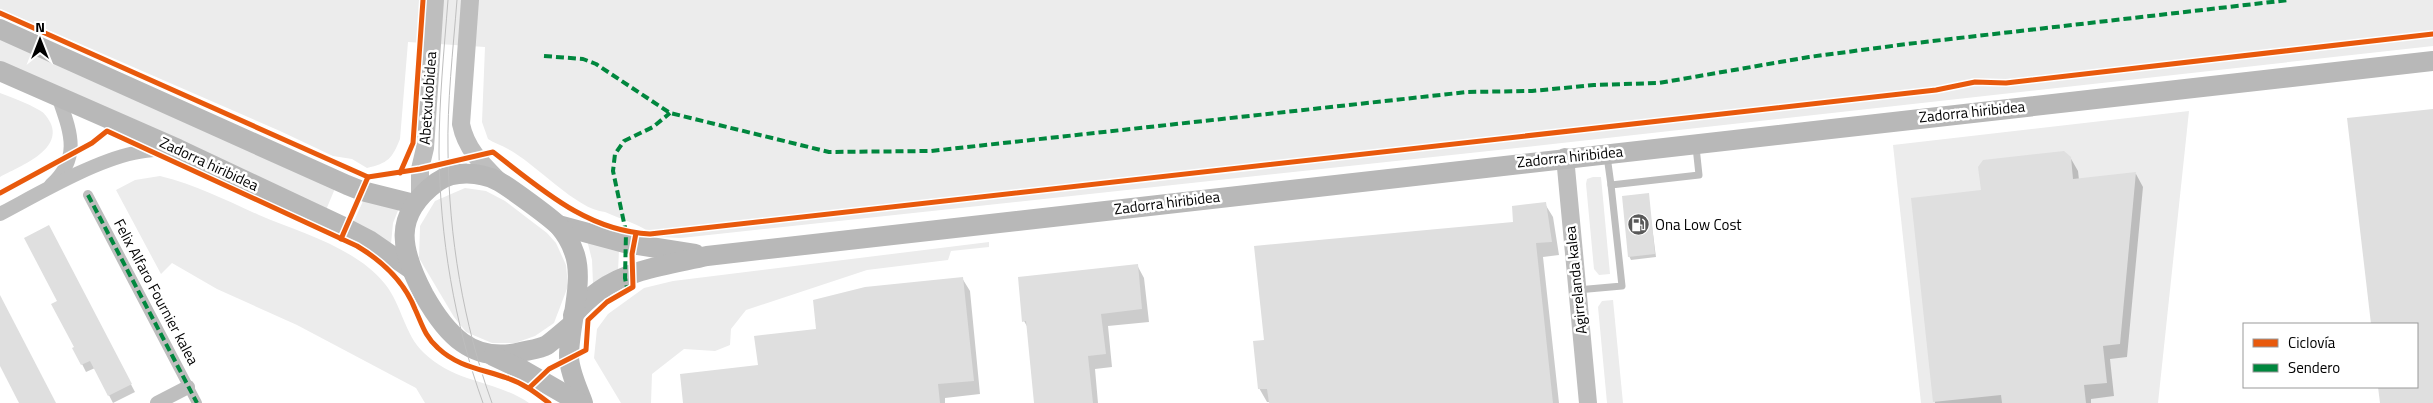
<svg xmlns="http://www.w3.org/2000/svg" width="2433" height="403" viewBox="0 0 2433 403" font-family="'Titillium Web',sans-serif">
  <rect width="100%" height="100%" fill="#fff"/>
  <g fill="#ececec">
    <path d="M0 0H2433V46L1544 145 681 238 655 237C642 224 622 220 605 212 577 210 535 163 508 149 501 145 494 143 488 139L482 122 485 47 408 42 400 139C392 159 388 163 367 168L352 159 333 156 280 131 0 9Z"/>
    <polygon points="0,37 336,186 326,210 0,64"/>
    <path d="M0 93C13 98 27 103 39 110 45 113 48 118 51 124 62 151 18 167 0 177Z"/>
    <polygon points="2189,111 2158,403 1921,403 1893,145"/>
    <path d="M160 176C197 185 225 200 259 215 301 233 355 247 385 284 402 305 404 334 424 353 457 384 495 380 529 403H425L416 388 297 325 217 289 172 263 161 274 116 190 135 180Z"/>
    <polygon points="1593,177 1601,177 1610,274 1599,275 1594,269 1586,184 1587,179"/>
    <polygon points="465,188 486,191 505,201 547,233 556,243 566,265 568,286 554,323 535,336 515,343 492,343 466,332 454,317 419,258 420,226 435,201"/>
    <polygon points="364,199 399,208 393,223 391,244 353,223"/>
    <polygon points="587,240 619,250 618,272 593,284 592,260"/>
    <polygon points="989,242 989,247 951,251 948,260 867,270 746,310 731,329 730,345 715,351 684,349 652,374 651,403 621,403 594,358 597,329 608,314 644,288 673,281"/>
    <polygon points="1613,300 1623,403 1607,403 1598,307 1602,301"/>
  </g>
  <g fill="#0003">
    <polygon points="2433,110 2433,403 2381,403 2379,387 2417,387 2417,324 2372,324 2349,119"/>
    <polygon points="2070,157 2078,171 2079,180 2136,174 2143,187 2127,357 2110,359 2114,396 2091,399 2091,403 1935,403 1912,199 1982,191"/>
    <polygon points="1648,195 1656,257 1631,260 1629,256"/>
    <polygon points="1545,204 1553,217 1559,255 1543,257 1559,403 1267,402 1259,388 1265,341 1514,223"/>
    <polygon points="52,234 135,392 113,403 95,368 86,372 74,348 75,347 59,301"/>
    <polygon points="1137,265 1144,278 1149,322 1108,326 1112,367 1095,369 1098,403 1035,403 1028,328 1024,321"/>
    <polygon points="962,278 970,291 980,394 945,398 945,403 685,403 759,366 818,330"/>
  </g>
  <g fill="#dfdfdf">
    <polygon points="2433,109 2433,403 2380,403 2378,387 2417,387 2417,324 2371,324 2347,118"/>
    <polygon points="2064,151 2071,157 2073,179 2136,172 2120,344 2103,346 2107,383 2084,385 2086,403 2002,403 2001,395 1933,402 1911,198 1981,190 1978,167 1983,160"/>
    <polygon points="1649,193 1655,254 1628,257 1622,196"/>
    <polygon points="1546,202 1552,242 1536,243 1553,403 1269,403 1267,389 1258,389 1253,341 1264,340 1254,246 1513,222 1512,206"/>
    <polygon points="49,225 132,384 108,396 90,361 81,365 72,348 74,347 51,304 57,301 24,238"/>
    <polygon points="1138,264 1142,309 1101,314 1106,354 1088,356 1093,403 1034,403 1026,321 1022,322 1018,277"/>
    <polygon points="963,277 974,381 938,384 940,403 683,403 680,374 758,365 754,336 816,329 813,300 865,287"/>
    <polygon points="0,295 56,403 19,403 0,366"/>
  </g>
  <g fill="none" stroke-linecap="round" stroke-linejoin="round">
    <g stroke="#bebebe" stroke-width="7">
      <polyline points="1607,156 1611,185 1699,175 1696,147"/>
      <polyline points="1577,290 1622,286 1611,185"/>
    </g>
    <polyline stroke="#bebebe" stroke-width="10" points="88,195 197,403"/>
    <g stroke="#bebebe" stroke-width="14">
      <path d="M51 185C82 157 70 131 58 96"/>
      <path d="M0 214C38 194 92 162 134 153 147 150 160 150 173 149"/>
      <polyline points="157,403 188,387"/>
    </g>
    <g stroke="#bebebe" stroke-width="18">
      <path d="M470 0 461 124C466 149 482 164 500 182"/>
      <polyline points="1565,157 1588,403"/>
      <polyline points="420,196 420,169 425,148 435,0"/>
    </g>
    <g stroke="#b8b8b8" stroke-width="20">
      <polyline points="0,29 347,185 362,191 414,204"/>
      <polyline points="0,71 178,149 346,228 369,240 411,269"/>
      <polyline points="558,225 625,243 695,254"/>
      <path d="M573 315C581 306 589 298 599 291 629 269 672 264 707 256L2433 61"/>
      <path d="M570 326C563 332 555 339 547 345 540 349 529 350 521 352 472 364 446 334 424 295 401 251 391 216 437 182 454 170 480 172 498 181 509 187 550 217 559 226 565 233 571 243 574 252 585 280 569 325 569 356 569 371 578 389 583 403"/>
      <polyline points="493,356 521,369 580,403"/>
    </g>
    <g stroke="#bebebe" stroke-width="1">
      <path d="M448 0C444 51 439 101 439 152 440 237 454 323 483 403"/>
      <path d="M457 0C453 51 447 102 448 152 449 237 463 323 492 403"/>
    </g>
    <g stroke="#00873e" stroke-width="4" stroke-dasharray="8 4" stroke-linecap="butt">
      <polyline points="544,56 583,59 596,64 670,113 829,152 931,151 1467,92 1532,91 1594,85 1659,83 1809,57 1907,44 2289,0"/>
      <polyline points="88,195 197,403"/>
      <polyline points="628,293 625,278 626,232 613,171 615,154 624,141 653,127 670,113"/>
    </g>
    <defs>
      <g id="cycleway">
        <path d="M0 13 368 177 420 169 493 152C541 189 587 231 650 234L1936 90 1975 82 2006 83 2433 34"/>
        <polyline points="400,173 413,143 423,0"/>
        <path d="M0 193 92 143 107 131 357 246C382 261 404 281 415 309 422 324 425 337 438 348 458 367 482 369 507 378 523 383 536 393 549 403"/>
        <polyline points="341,239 368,177"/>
        <polyline points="529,388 549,369 586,350 588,320 607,302 633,287 632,254 636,233"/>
      </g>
    </defs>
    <use href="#cycleway" stroke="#fff" stroke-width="8"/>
    <use href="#cycleway" stroke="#e8590c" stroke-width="5"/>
  </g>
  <defs>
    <symbol id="fuel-disc" viewBox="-11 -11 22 22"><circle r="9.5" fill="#595959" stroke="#fff"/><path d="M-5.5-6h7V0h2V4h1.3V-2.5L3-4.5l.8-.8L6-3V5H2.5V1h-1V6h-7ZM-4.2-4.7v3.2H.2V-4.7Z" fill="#fff"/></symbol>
  </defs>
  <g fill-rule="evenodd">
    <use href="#fuel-disc" x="1626" y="212" width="25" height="25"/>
  </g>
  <g text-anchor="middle" stroke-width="5" stroke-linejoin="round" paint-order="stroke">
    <g font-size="15" fill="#000" stroke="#fff">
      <text transform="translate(428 98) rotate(-86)" y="5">Abetxukobidea</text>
      <text transform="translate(1972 112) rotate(-6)" y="5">Zadorra hiribidea</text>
      <text transform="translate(1570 157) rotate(-6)" y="5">Zadorra hiribidea</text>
      <text transform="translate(209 164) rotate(25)" y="5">Zadorra hiribidea</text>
      <text transform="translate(1167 203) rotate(-7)" y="5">Zadorra hiribidea</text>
      <text transform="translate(1576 280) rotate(-96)" y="5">Agirrelanda kalea</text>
      <text transform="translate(156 292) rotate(62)" y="5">Felix Alfaro Fournier kalea</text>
    </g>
    <g font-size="15" fill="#000" stroke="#fff" text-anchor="start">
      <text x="1655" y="230">Ona Low Cost</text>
    </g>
  </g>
  <rect x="2243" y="323" width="175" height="65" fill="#ffffff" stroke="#999999"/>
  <rect x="2253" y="339" width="25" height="8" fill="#e8590c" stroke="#999999"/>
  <text x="2288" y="348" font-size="15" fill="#000000">Ciclovía</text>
  <rect x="2253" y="364" width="25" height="8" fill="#00873e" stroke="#999999"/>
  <text x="2288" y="373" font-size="15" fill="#000000">Sendero</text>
  <g transform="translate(40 40)" stroke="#ffffff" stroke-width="4" paint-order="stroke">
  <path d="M0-4L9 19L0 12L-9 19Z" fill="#000000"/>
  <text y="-8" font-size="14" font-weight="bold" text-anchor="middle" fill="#000000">N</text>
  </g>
</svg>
